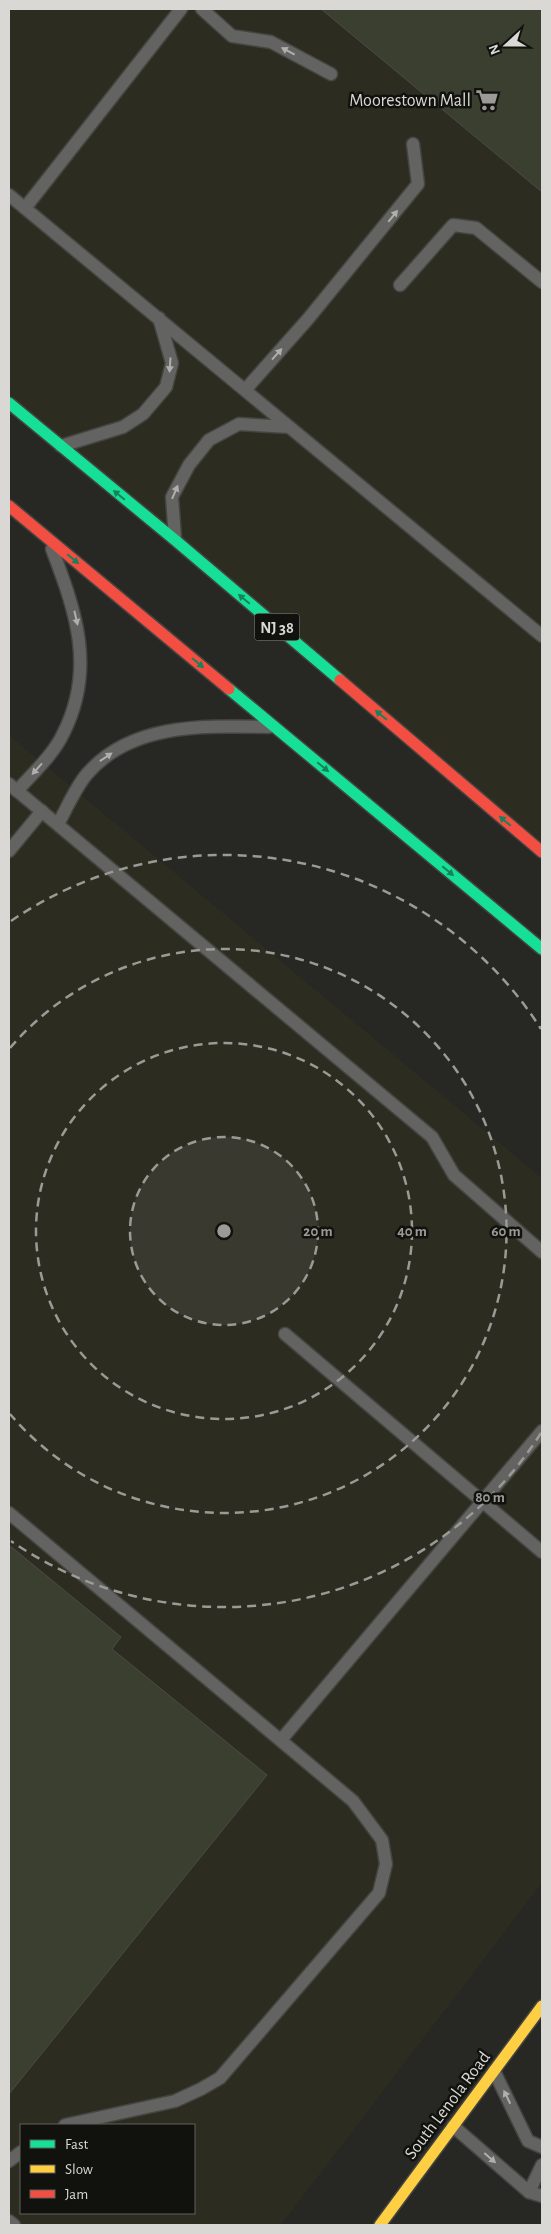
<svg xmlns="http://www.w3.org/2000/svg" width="551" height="2234" viewBox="0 0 551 2234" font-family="'Alegreya Sans',sans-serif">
  <rect width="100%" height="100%" fill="#272723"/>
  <g fill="#2d2c21" fill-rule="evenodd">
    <polygon points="9,9 542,9 542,852 9,403"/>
    <path d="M9 735 542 1178V1883L281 2225H9ZM21 2125H194V2213H21Z"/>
  </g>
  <g fill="#3a3f30" stroke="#4b4c49">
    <polygon points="321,9 542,9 542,192"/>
    <polygon points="9,1545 121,1637 112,1649 267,1775 9,2094"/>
  </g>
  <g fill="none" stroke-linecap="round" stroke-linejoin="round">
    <defs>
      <g id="lane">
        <polyline points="202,9 232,36 271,42 331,74"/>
        <polyline points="9,195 542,636"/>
        <polyline points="25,208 181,9"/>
        <polyline points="400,285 453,225 476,228 542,282"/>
        <polyline points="245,390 308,319 418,184 413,144"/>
        <polyline points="61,446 123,427 143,414 166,387 172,363 159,318"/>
        <polyline points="175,538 172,497 189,465 209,440 239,424 289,427"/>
        <polyline points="9,784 432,1137 454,1175 542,1252"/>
        <path d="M17 791C33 773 53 755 63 734 96 669 76 612 52 549"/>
        <path d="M58 824C67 808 75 788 87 774 132 722 206 726 269 727"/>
        <polyline points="9,851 42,811"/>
        <polyline points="285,1334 542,1552"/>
        <polyline points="9,1513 353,1801 382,1840 386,1864 379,1893 220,2078 201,2089 175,2101 65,2125"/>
        <polyline points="281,1740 542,1431"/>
        <polyline points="494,2071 528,2141 542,2147"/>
        <polyline points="453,2126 529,2192"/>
        <polyline points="9,2161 21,2152"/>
        <polyline points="542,2165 529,2192 542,2196"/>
        <polyline points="9,2221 14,2225"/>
      </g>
      <g id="fast">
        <polyline points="9,403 175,540 340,680"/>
        <polyline points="229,689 542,949"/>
      </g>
      <polyline id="slow" points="380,2225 542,2006"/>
      <g id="jam">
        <polyline points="9,506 229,689"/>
        <polyline points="340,680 542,852"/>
      </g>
    </defs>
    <use href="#lane" stroke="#444441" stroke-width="15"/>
    <use href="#fast" stroke="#444441" stroke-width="14"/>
    <use href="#slow" stroke="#444441" stroke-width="14"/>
    <use href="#jam" stroke="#444441" stroke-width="14"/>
    <use href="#lane" stroke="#636361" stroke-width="12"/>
    <use href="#fast" stroke="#16e098" stroke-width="11"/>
    <use href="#slow" stroke="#ffcf43" stroke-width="11"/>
    <use href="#jam" stroke="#f24e42" stroke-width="11"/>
  </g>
  <defs><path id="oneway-solid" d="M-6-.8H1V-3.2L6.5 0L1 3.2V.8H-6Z" transform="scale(1.25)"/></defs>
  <g fill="#b0afac">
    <use href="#oneway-solid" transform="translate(288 51) rotate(-152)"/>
    <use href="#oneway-solid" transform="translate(393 216) rotate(-51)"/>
    <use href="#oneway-solid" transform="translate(277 354) rotate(-48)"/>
    <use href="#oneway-solid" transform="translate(170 365) rotate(94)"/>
    <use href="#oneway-solid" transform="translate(175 492) rotate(-67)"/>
    <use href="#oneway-solid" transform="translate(76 618) rotate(77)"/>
    <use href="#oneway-solid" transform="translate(106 757) rotate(-34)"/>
    <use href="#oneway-solid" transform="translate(37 769) rotate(132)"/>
    <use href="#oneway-solid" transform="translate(507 2097) rotate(-116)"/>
    <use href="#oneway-solid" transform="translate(490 2158) rotate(41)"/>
  </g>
  <g fill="#14835a">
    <use href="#oneway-solid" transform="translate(119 495) rotate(-141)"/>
    <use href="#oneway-solid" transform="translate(73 559) rotate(40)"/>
    <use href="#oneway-solid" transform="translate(244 599) rotate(-140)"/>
    <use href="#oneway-solid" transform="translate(198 663) rotate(40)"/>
    <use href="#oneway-solid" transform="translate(381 715) rotate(-140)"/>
    <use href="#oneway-solid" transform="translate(323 767) rotate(40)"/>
    <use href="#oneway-solid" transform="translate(505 821) rotate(-140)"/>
    <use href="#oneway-solid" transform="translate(448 871) rotate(40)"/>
  </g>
  <circle cx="224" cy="1231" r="94" fill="#9b9a96" fill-opacity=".12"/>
  <g fill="none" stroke="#9b9a96" stroke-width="2.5" stroke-dasharray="9 6">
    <circle cx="224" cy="1231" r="94"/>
    <circle cx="224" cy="1231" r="188"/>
    <path d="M10 1048A282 282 0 1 1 10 1414"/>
    <path d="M541 1433A376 376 0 0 1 11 1541M11 921A376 376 0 0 1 541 1029"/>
  </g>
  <defs>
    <symbol id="supermarket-bare" viewBox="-9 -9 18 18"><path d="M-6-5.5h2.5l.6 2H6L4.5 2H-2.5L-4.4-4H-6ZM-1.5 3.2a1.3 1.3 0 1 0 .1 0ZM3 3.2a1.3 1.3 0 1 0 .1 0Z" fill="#9b9a96" stroke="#11110e" stroke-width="2.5" paint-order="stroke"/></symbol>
  </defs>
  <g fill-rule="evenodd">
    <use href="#supermarket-bare" x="471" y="84" width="32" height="32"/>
  </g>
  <g text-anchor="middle" stroke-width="5" stroke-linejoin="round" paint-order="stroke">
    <rect fill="#11110e" stroke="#9d9c99" stroke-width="1" x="254.5" y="613.5" width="45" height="27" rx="4"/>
    <g font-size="16" font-weight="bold" fill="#d9d8d4">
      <text x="277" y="633">NJ 38</text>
    </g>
    <g font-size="18" fill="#d9d8d4" stroke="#11110e" text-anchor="end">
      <text x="471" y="106">Moorestown Mall</text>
    </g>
    <g font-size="18" fill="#d9d8d4" stroke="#11110e">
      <text transform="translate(447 2105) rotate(-53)" y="6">South Lenola Road</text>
    </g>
  </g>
  <circle cx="224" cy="1231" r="8" fill="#9b9a96" stroke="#11110e" stroke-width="2.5"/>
  <g font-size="15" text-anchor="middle" font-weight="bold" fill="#9b9a96" stroke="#11110e" stroke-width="5" stroke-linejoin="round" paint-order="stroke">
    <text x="318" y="1236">20 m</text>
    <text x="412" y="1236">40 m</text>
    <text x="506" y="1236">60 m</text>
    <text x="490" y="1502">80 m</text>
  </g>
  <rect width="551" height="2234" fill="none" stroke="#d9d8d4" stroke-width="20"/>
  <rect x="20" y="2124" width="175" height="90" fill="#11110e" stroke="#61615d"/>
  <rect x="30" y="2140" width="25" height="8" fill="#16e098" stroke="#61615d"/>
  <text x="65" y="2149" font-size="15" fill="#d9d8d4">Fast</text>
  <rect x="30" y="2165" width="25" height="8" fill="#ffcf43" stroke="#61615d"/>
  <text x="65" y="2174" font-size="15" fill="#d9d8d4">Slow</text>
  <rect x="30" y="2190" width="25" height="8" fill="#f24e42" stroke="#61615d"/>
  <text x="65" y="2199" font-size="15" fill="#d9d8d4">Jam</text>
  <g transform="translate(506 45) rotate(249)" stroke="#11110e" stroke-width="4" paint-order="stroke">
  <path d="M0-4L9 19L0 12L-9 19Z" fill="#d9d8d4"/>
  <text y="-8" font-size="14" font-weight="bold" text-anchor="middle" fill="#d9d8d4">N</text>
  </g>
</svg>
